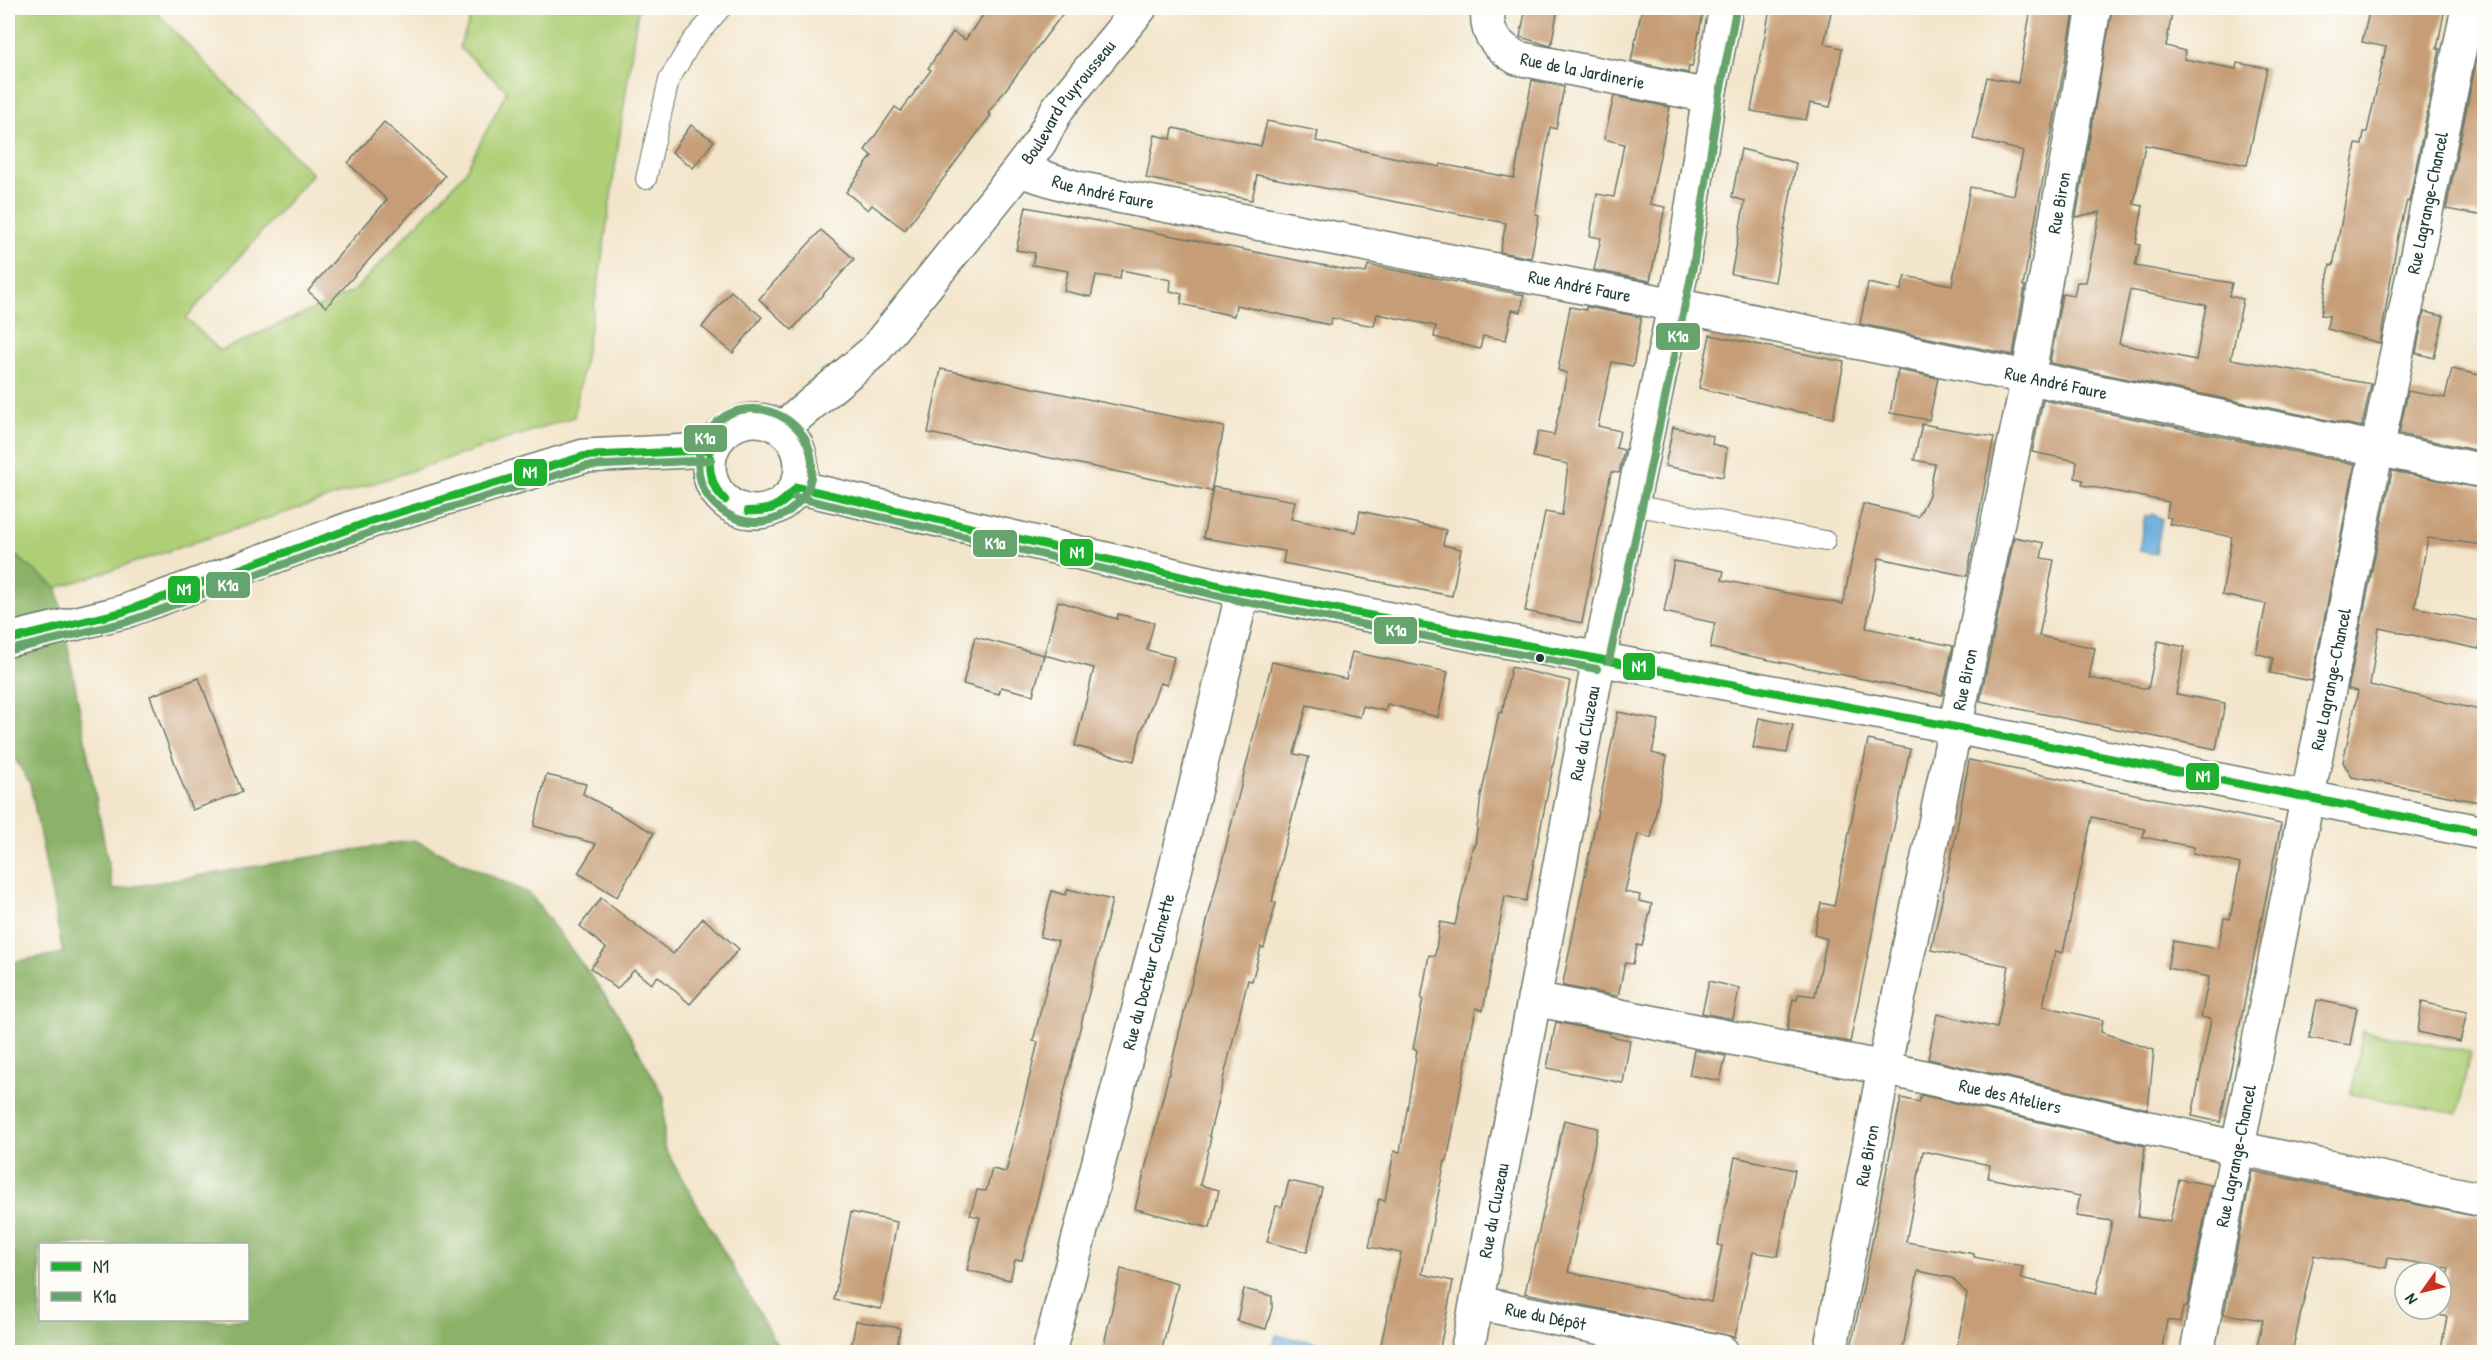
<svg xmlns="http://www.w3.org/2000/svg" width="2492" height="1360" viewBox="0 0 2492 1360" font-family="'Patrick Hand',sans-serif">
  <rect width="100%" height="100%" fill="#fdfcf7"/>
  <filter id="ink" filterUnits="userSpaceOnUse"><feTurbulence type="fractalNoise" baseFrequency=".0167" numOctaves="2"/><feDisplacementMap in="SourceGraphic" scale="12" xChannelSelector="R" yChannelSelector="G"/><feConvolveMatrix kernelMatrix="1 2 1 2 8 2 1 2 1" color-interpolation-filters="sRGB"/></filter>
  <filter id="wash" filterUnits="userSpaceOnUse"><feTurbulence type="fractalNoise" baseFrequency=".008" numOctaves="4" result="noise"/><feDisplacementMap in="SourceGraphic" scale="24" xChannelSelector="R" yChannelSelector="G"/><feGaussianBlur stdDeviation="1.35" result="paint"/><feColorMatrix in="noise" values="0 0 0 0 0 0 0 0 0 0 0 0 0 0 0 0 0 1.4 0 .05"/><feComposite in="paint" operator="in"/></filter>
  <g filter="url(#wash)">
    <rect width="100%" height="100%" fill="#f3e5cb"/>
    <g fill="#afcf77" stroke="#678656" stroke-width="1.5">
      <polygon points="8,8 152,8 312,174 186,318 220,351 354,291 464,174 507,91 459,47 475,8 638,8 599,279 574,417 57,588 8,550"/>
      <polygon points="2363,1031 2470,1052 2458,1114 2351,1094"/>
    </g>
    <path fill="#8bb268" stroke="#55784e" stroke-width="1.5" fill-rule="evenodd" d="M8 550 57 588 113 890 414 840 530 894 615 1009 664 1097V1147L781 1352H8V963L63 953 30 783 8 747ZM40 1244H248V1320H40Z"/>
    <g fill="#67abdc" stroke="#437488" stroke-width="1.5">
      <polygon points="2152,514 2162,519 2156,554 2139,551 2145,516 2150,517"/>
      <polygon points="1276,1335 1318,1343 1324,1352 1272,1352"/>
    </g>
    <g id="blocks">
      <g fill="#c69d76" fill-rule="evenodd">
        <polygon points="988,8 1067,8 988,113 991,115 905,230 872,205 868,210 846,192 872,156 865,150 895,107 901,111 931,70 928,68 953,32 965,40"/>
        <polygon points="1526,8 1558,8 1551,46 1520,37"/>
        <polygon points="1642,8 1704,8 1692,67 1689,66 1688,73 1631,61"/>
        <polygon points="1770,8 1832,8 1824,44 1842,48 1838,72 1830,107 1810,103 1806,120 1751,111"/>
        <polygon points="2031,8 2075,8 2023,286 2025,286 2013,355 1860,324 1868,283 1901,290 1905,276 1952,285 1970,187 2014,195 2023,151 1973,139 1987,77 2018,83"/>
        <path d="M2112 8H2173L2166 46 2185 51 2184 59 2236 69 2237 63 2267 68 2247 165 2145 145 2134 204 2143 206 2136 244 2140 245 2135 266 2232 283 2229 296 2243 299 2231 359 2371 384 2362 427 2050 363 2062 294 2074 296 2077 282H2086L2100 212 2076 217ZM2130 290 2206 305 2196 360 2119 344Z"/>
        <polygon points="2370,8 2393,12 2394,8 2445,8 2437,49 2440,49 2409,202 2407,201 2398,236 2380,343 2327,329 2329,316 2321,315 2330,265 2333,266 2356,144 2362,145 2364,132 2367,132 2386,47 2362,42"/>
        <polygon points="2477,57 2484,59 2484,216 2446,209"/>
        <polygon points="1532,80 1564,87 1556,129 1550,127 1535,214 1539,215 1531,258 1500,252 1506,223 1257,175 1252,200 1146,178 1155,135 1171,139 1173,128 1261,146 1267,121 1318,131 1316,141 1440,167 1441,164 1514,178"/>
        <polygon points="1614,96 1670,107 1650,204 1665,207 1650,281 1594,270 1601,238 1590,236 1597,194 1614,197 1624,144 1604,139"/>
        <polygon points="384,122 445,176 326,307 308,291 387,200 348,163"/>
        <polygon points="691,125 714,141 693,168 672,152"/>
        <polygon points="1741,149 1796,163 1775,282 1731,274 1745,201 1732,197"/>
        <polygon points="1026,207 1347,270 1366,273 1368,265 1524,295 1521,312 1512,310 1506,340 1483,336 1480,349 1434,337 1436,326 1377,314 1374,326 1332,318 1330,325 1236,305 1234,316 1181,304 1182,294 1170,291 1171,280 1121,270 1120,279 1096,275 1091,297 1064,291 1068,271 1032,265 1035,253 1016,250"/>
        <polygon points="821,230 854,259 792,330 759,299"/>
        <polygon points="731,291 762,317 733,353 702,327"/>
        <polygon points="1570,307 1586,310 1586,307 1641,317 1641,321 1633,366 1612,362 1598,426 1620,431 1616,448 1624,450 1619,473 1611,472 1582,623 1525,611 1545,512 1562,515 1568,464 1533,457 1538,432 1554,435 1567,373 1558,370"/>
        <polygon points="2424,312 2444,316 2434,358 2416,353"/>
        <polygon points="1710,335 1844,362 1833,418 1789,410 1699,388"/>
        <polygon points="941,369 1224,427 1211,491 928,433"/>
        <polygon points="2452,369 2484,376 2484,452 2399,434 2408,391 2445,398"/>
        <polygon points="1898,370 1938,378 1929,420 1890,413"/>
        <polygon points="2043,400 2355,464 2312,681 2270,673 2273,658 2256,653 2266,604 2222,595 2232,537 2169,524 2171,518 2166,517 2169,502 2082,485 2083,480 2075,478 2077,461 2032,452"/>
        <polygon points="1922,424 1994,437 1967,576 1879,558 1866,628 1953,646 1942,695 1710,648 1715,623 1664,612 1674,561 1724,571 1722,580 1843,604 1863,504 1918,517 1929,495 1935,464 1914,460"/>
        <polygon points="1673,427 1713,436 1712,444 1727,448 1723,477 1665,466"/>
        <polygon points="2392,471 2484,489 2484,545 2428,538 2415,607 2484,622 2479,649 2379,628 2370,685 2484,711 2484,774 2479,802 2352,777 2343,762 2358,691 2348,689"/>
        <polygon points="1213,487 1295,501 1291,519 1356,532 1360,511 1446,530 1443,545 1461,549 1452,596 1283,563 1285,551 1203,538"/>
        <polygon points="2014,537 2044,543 2041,558 2054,560 2039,636 2095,648 2089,678 2148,689 2158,641 2185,647 2176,694 2225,703 2216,749 1980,701"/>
        <polygon points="1058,601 1117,619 1118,614 1154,623 1147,650 1174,657 1167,685 1160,683 1141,732 1134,761 1075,746 1094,668 1044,655"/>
        <polygon points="975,637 1044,655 1033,695 1001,687 999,694 963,684"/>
        <polygon points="1352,652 1448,672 1438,717 1387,704 1385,711 1363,706 1360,717 1307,705 1294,754 1309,757 1284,847 1272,902 1276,903 1264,948 1261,947 1252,981 1248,980 1209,1136 1211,1137 1200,1185 1219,1190 1210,1228 1135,1209 1272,662 1346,679"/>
        <polygon points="1511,667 1570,681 1526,901 1505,896 1483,1010 1476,1008 1447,1161 1445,1161 1422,1274 1453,1281 1439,1353 1379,1353 1401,1253 1369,1247 1379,1199 1385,1201 1394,1151 1400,1152 1417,1050 1413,1049 1423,999 1421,999 1429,955 1435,956 1440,922 1455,925 1473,845 1475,846 1481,796 1499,712 1502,713"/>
        <polygon points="199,678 242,792 192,810 150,696"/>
        <polygon points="1618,712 1659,720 1652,753 1667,757 1651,838 1638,834 1625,892 1640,895 1639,901 1652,904 1642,946 1637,945 1633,964 1625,963 1618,996 1563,986 1563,983"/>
        <polygon points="1759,718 1793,725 1787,753 1753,748"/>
        <polygon points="1868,740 1910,749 1850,1042 1787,1030 1793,999 1797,1000 1798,994 1815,996 1827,939 1814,935 1821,903 1834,906"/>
        <polygon points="1969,760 2281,824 2220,1122 2192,1116 2211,1019 2201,1017 2209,977 2167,968 2173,941 2218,949 2224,918 2230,919 2240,864 2193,853 2194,847 2143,837 2145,829 2092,817 2063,953 2055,951 2043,1006 2103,1020 2101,1032 2154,1050 2148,1109 1928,1059 1937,1014 1997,1028 2009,966 1931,950 1955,840"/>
        <polygon points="546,775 586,784 583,794 654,833 617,897 578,873 596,844 534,826"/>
        <polygon points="1068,889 1112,900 1028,1237 1022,1260 1015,1260 1010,1280 967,1270 980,1217 970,1215 977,1190 986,1191 992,1169 1006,1172 1038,1042 1033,1041 1058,941 1040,937 1052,891 1065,895"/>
        <polygon points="601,898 673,954 703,918 739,949 690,1004 658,976 651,984 634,970 617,989 591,968 606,948 580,926"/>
        <polygon points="1709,981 1739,988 1733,1019 1702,1013"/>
        <polygon points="2317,1000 2357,1008 2350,1045 2309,1038"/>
        <polygon points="2422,1002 2467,1012 2460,1042 2418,1032"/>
        <polygon points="1556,1022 1610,1033 1609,1036 1630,1040 1623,1083 1547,1068"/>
        <polygon points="1694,1050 1726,1056 1720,1081 1689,1075"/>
        <path d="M1921 1095 2145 1146 2138 1217 2170 1222 2179 1179 2211 1185 2187 1307H2183L2180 1322 2167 1320 2161 1353H1956L1967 1294 1952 1278 1918 1271 1902 1353H1850L1901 1098 1919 1102ZM1923 1151 1990 1165 1988 1178 2080 1196 2076 1216 2112 1221 2096 1294 2020 1278 2023 1267 1974 1257V1254L1906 1242Z"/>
        <polygon points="1564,1120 1598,1128 1568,1272 1711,1302 1722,1246 1718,1245 1735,1157 1795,1170 1778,1256 1753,1252 1735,1337 1525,1293"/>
        <polygon points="2252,1171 2484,1218 2484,1353 2440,1353 2447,1317 2439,1315 2449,1268 2388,1258 2386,1268 2314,1255 2292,1352 2257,1345 2263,1320 2224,1314"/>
        <polygon points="1289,1181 1322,1188 1307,1252 1267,1242 1276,1206 1282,1207"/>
        <polygon points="851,1212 897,1222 881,1309 834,1300"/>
        <polygon points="1121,1269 1178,1284 1161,1353 1102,1353"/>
        <polygon points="1244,1289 1272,1296 1272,1308 1266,1329 1237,1321"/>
        <polygon points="856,1321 900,1328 896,1353 850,1353"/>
      </g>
    </g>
  </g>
  <g filter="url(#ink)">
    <use href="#blocks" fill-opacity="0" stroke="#697869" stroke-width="1.5"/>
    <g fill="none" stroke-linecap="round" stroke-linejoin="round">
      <defs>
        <g id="service">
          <polyline points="646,179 669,80 692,41 721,8"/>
          <polyline points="1632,505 1825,541"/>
        </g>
        <g id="minor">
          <path id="s1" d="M1488 8C1485 34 1496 45 1517 58L1709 96"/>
          <path id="s2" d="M1019 170 1077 188 1675 305 2484 471"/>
          <circle cx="755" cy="466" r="46"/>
          <path id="s3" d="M783 428 874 351 1019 170 1040 142 1058 108 1140 8"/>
          <polyline points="797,487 1243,591 1955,727 2484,833"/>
          <polyline points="8,640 123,612 371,521 584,456 711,450"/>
          <path id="s4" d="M1534 999 1884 1068 2238 1148 2484 1200"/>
          <path id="s5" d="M1477 1303 1722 1352"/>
          <path id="s6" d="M1049 1352 1175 871 1243 591"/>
          <path id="s7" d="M1467 1352 1599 659 1683 265 1709 96 1726 8"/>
          <path id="s8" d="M1830 1352 1884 1068 2028 378 2094 8"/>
          <path id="s9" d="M2197 1352 2377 449 2468 8"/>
        </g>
      </defs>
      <use href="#service" stroke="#697869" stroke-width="22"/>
      <use href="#minor" stroke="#697869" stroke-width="36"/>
      <use href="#service" stroke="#fff" stroke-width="20"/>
      <use href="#minor" stroke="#fff" stroke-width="33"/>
      <defs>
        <g id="bus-1">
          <path d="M710 458C709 475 713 488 725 500"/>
          <path d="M710 458C707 474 713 489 725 500"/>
          <polyline points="797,487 1243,591 1955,727 2484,833"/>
          <path d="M748 511C770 513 784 506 796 488"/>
          <path d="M748 511C772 511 780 505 796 488"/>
          <polyline points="8,640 123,612 371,521 584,456 711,450"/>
        </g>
        <g id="bus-2">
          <path d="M805 494C761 558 672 501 706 437 737 378 835 419 807 491"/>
          <polyline points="795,497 1241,601 1597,669"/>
          <polyline points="10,650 127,622 374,531 586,466 711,460"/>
          <polyline points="1609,661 1693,267 1719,98 1736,10"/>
        </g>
      </defs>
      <use href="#bus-1" stroke="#fdfcf7" stroke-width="12"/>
      <use href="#bus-2" stroke="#fdfcf7" stroke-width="12"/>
      <use href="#bus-1" stroke="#1eb12f" stroke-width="8"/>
      <use href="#bus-2" stroke="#66a46e" stroke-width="8"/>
    </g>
  </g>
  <circle fill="#1f3d34" stroke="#fdfcf7" stroke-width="2" cx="1540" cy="658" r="5"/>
  <g text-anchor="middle" stroke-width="4.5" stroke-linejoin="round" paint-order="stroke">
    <g font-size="18" fill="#1f3d34" stroke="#fdfcf7">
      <text dy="6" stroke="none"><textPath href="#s1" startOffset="129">Rue de la Jardinerie</textPath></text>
      <text dy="6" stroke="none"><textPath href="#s3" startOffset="435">Boulevard Puyrousseau</textPath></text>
      <text dy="6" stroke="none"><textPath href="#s2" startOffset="87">Rue André Faure</textPath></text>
      <text dy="6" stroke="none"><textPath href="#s9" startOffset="1172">Rue Lagrange-Chancel</textPath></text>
      <text dy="6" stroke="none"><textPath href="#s8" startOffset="1172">Rue Biron</textPath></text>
      <text dy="6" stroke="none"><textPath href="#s2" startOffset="573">Rue André Faure</textPath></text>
      <text dy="6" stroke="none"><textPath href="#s2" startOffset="1059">Rue André Faure</textPath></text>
      <text dy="6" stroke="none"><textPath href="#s9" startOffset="686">Rue Lagrange-Chancel</textPath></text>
      <text dy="6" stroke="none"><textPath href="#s8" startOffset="686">Rue Biron</textPath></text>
      <text dy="6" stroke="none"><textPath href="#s7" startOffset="630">Rue du Cluzeau</textPath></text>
      <text dy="6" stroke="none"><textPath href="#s6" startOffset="393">Rue du Docteur Calmette</textPath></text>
      <text dy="6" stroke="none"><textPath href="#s4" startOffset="486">Rue des Ateliers</textPath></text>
      <text dy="6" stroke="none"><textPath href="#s9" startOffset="200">Rue Lagrange-Chancel</textPath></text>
      <text dy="6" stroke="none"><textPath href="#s8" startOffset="200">Rue Biron</textPath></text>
      <text dy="6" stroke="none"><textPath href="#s7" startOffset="144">Rue du Cluzeau</textPath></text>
      <text dy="6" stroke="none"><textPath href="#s5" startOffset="70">Rue du Dépôt</textPath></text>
    </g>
  </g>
  <g stroke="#fdfcf7" stroke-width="2">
    <rect x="1655" y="322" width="46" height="29" rx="6" fill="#66a46e"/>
    <rect x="683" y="424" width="45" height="29" rx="6" fill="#66a46e"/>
    <rect x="513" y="458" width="35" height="29" rx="6" fill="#1eb12f"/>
    <rect x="972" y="529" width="46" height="29" rx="6" fill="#66a46e"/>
    <rect x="1059" y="538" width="35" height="29" rx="6" fill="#1eb12f"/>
    <rect x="205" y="571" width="46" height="28" rx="6" fill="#66a46e"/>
    <rect x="167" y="575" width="34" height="29" rx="6" fill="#1eb12f"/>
    <rect x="1373" y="616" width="45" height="29" rx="6" fill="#66a46e"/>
    <rect x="1622" y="652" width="34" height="29" rx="6" fill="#1eb12f"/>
    <rect x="2185" y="762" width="35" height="29" rx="6" fill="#1eb12f"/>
  </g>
  <g font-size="16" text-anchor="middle" font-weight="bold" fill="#fff">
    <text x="1678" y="342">K1a</text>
    <text x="705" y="444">K1a</text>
    <text x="530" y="478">N1</text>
    <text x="995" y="549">K1a</text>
    <text x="1077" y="558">N1</text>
    <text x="228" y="591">K1a</text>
    <text x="184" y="595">N1</text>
    <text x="1396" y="636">K1a</text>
    <text x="1639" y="672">N1</text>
    <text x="2203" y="782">N1</text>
  </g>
  <rect width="2492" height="1360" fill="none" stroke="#fdfcf7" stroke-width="30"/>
  <rect x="39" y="1243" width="210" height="78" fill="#fdfcf7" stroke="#a4b0a9" stroke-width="1.5"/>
  <rect x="51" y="1262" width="30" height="9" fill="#1eb12f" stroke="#a4b0a9" stroke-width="1.5"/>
  <text x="93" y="1273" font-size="18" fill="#1f3d34">N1</text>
  <rect x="51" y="1292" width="30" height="9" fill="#66a46e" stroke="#a4b0a9" stroke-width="1.5"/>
  <text x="93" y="1303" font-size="18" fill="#1f3d34">K1a</text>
  <g transform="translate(2423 1291) rotate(236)"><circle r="28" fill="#fdfcf7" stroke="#a4b0a9" stroke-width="1.5"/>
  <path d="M0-4.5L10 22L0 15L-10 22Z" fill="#c8321e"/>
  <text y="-9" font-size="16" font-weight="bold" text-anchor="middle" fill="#1f3d34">N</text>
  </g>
</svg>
